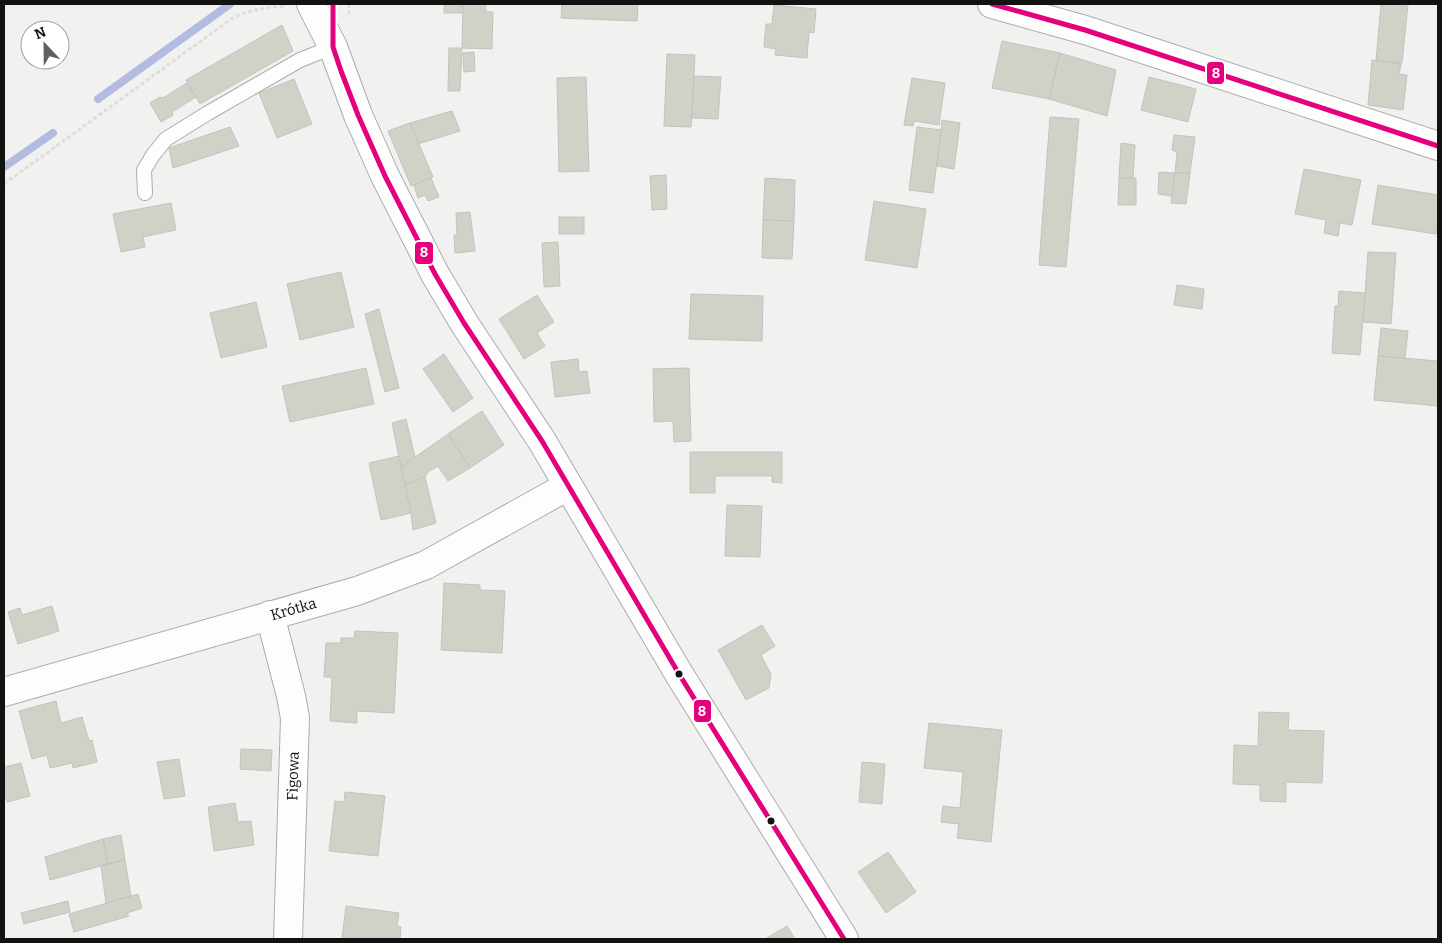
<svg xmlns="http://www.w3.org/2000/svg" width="1442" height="943" viewBox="0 0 1442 943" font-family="Bitter,serif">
  <rect width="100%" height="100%" fill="#f1f2ef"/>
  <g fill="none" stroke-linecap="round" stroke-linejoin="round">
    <g stroke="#b3bce0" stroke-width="8">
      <polyline points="98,99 230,4"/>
      <polyline points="4,167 53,133"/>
    </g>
  </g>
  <g fill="#cfd3c7" stroke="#c2c3c1">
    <rect x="444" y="4" width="19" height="9"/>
    <polygon points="463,4 486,4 486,12 493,12 492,49 462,48"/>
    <polygon points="562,4 638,4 637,21 561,18"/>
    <polygon points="1381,4 1408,4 1402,63 1376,61"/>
    <polygon points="774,5 816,9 814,33 809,32 807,58 775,55 776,49 764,47 766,24 772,24"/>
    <polygon points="282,25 293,51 200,104 186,80"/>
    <polygon points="1002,41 1060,53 1049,99 992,88"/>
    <polygon points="449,48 462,48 460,91 448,91"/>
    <polygon points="474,52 475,71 464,72 463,53"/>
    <polygon points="1060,53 1116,70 1107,116 1049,99"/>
    <polygon points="667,54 695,55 691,127 664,126"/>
    <polygon points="1372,60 1401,64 1399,74 1407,75 1403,110 1368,105"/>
    <polygon points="694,76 721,77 718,119 692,118"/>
    <polygon points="586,77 589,171 559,172 557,78"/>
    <polygon points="1149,77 1196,89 1188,122 1141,110"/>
    <polygon points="912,78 945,83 939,125 914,121 913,126 904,125"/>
    <polygon points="294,79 312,124 277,138 259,93"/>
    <polygon points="187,83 196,97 172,112 173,115 161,122 150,103 160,97 163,98"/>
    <polygon points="452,111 460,131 418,144 410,123"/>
    <polygon points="1050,117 1079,119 1066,267 1039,265"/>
    <polygon points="942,120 960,123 954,169 937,166"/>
    <polygon points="410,123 433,177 411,186 388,131"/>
    <polygon points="230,127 239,146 173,168 169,148"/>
    <polygon points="917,127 941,130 933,193 909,190"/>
    <polygon points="1174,135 1195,137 1190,173 1175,173 1177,152 1172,150"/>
    <polygon points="1121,143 1135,145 1133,178 1119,178"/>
    <polygon points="1304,169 1361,180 1352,225 1340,223 1338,236 1324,233 1326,220 1295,214"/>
    <polygon points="1159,172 1175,173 1172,196 1158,194"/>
    <polygon points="1175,173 1190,173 1186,204 1171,203"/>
    <polygon points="666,175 667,209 652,210 650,176"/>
    <polygon points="431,178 439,197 428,201 425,195 418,198 414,185"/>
    <polygon points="765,178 795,180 794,221 763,220"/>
    <polygon points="1119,178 1136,178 1136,205 1118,205"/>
    <polygon points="1378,185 1438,195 1438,220 1436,234 1372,224"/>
    <polygon points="874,201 926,209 917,268 865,260"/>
    <polygon points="171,203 176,230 143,237 145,247 121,252 113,214"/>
    <polygon points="470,212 475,251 455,253 454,235 457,235 456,213"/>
    <rect x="559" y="217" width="25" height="17"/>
    <polygon points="763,220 794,221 792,259 762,258"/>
    <polygon points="558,242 560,286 544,287 542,243"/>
    <polygon points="1368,252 1396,253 1391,324 1363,322"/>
    <polygon points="341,272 354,327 300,340 287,284"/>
    <polygon points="1177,285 1204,289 1202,309 1174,305"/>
    <polygon points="1339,291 1365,293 1360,355 1332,353 1335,306 1338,306"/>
    <polygon points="691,294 763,296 762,341 689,339"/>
    <polygon points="537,295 554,322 537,333 545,346 524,359 499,319"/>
    <polygon points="256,302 267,347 221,358 210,313"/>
    <polygon points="379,309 399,388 385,392 365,314"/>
    <polygon points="1381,328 1408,331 1405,358 1378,356"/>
    <polygon points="444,354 473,398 453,412 423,369"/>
    <polygon points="1378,356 1438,361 1438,406 1374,400"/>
    <polygon points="578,359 579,372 587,371 590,393 555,397 551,362"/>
    <polygon points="366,368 374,404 290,422 282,386"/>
    <polygon points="689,368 691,441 674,442 673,421 654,422 653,369"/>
    <polygon points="482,411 504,445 470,468 448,434"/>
    <polygon points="406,419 415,457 401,467 392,423"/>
    <polygon points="448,434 470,468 448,481 438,466 428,472 425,477 405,485 401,467"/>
    <polygon points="690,452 782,452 782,483 772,482 772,476 715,476 715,493 690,493"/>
    <polygon points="399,456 411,513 381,520 369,463"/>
    <polygon points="425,477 436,523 413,530 411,513 405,485"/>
    <polygon points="727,505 762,506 760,557 725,556"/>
    <polygon points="444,583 480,585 480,590 505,591 502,653 441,650"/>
    <polygon points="52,606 59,631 18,644 8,612 20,608 22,615"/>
    <polygon points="762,625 775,646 761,655 771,674 769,688 746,700 718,650"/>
    <polygon points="355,631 398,633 394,713 357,711 357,723 330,721 332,677 324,677 326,643 341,643 341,638 354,638"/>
    <polygon points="56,701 61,723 82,717 89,741 92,740 97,762 73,768 72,763 50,768 47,755 32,759 19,711"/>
    <polygon points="1259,712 1289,713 1288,730 1324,731 1322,783 1286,782 1286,802 1260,801 1260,785 1233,784 1234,745 1258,746"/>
    <polygon points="929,723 1002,730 991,842 957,838 959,824 941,822 943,806 960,808 963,772 924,768"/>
    <polygon points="241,749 272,750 271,771 240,769"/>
    <polygon points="179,759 185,796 164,799 157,762"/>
    <polygon points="862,762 885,764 882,804 859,802"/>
    <polygon points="21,763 30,796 7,802 4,793 4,767"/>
    <polygon points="345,792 385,796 378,856 329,851 335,801 344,802"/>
    <polygon points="235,803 238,822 251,821 254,845 214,851 208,807"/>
    <polygon points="121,835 125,860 108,864 103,839"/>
    <polygon points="103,839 108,864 50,880 45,857"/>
    <polygon points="888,852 916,892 886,913 858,872"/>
    <polygon points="125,860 131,896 106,903 101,866"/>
    <polygon points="138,894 142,908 127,913 129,916 74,932 69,914"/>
    <polygon points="68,901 70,912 24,924 21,913"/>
    <polygon points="346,906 399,913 397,926 401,927 400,939 342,938"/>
    <polygon points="787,926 795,939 765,939"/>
  </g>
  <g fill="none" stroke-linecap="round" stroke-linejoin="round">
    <defs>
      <polyline id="lane" points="145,193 144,170 153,155 166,139 208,113 300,60 333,47"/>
      <g id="street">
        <polyline points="992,4 1085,30 1438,146"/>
        <polyline points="270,615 291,696 295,718 288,939"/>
        <path id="s1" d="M4 692 357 591 426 565 568 486"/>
      </g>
      <polyline id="secondary" points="311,4 333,47 358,115 385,176 435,274 464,323 542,441 679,674 844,939"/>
    </defs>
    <use href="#lane" stroke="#abacaa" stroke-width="16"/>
    <use href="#street" stroke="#abacaa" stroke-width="30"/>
    <use href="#secondary" stroke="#abacaa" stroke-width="30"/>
    <g stroke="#dddedc" stroke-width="3" stroke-dasharray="4 2.5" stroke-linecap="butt">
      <polyline points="349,4 349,16"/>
      <path d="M4 184 234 17C251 9 267 8 285 6"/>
    </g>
    <use href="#lane" stroke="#fdfdfd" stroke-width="14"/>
    <use href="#street" stroke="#fdfdfd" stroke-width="28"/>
    <use href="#secondary" stroke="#fdfdfd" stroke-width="28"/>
    <defs>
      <g id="bus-1">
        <polyline points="333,4 333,47 341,71 358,115 385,176 435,274 464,323 542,441 679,674 844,939"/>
        <polyline points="992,4 1085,30 1438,146"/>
      </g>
    </defs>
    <use href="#bus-1" stroke="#fff" stroke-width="9"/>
    <use href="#bus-1" stroke="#e5007d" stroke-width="5"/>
  </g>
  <g fill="#121311" stroke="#fff" stroke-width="2">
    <circle cx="679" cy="674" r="4.5"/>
    <circle cx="771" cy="821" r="4.5"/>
  </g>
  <g text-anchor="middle" stroke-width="4" stroke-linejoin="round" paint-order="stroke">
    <g font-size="15" fill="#121311" stroke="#fff">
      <text dy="5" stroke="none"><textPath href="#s1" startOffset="301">Krótka</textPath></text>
      <text transform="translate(293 776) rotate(-88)" y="5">Figowa</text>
    </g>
  </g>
  <g stroke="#fff" stroke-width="2">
    <rect x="1206" y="61" width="19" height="24" rx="5" fill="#e5007d"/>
    <rect x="414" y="241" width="20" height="24" rx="5" fill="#e5007d"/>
    <rect x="693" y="699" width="19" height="24" rx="5" fill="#e5007d"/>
  </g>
  <g font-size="14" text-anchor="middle" font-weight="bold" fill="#fff">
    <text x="1216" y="78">8</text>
    <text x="424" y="257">8</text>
    <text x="702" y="716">8</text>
  </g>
  <rect width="1442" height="943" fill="none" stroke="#121311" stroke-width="10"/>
  <g transform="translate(45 45) rotate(338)"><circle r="24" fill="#ffffff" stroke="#a0a1a0"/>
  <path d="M0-4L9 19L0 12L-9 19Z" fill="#60615f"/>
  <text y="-8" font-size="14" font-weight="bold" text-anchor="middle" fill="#121311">N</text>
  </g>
</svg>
